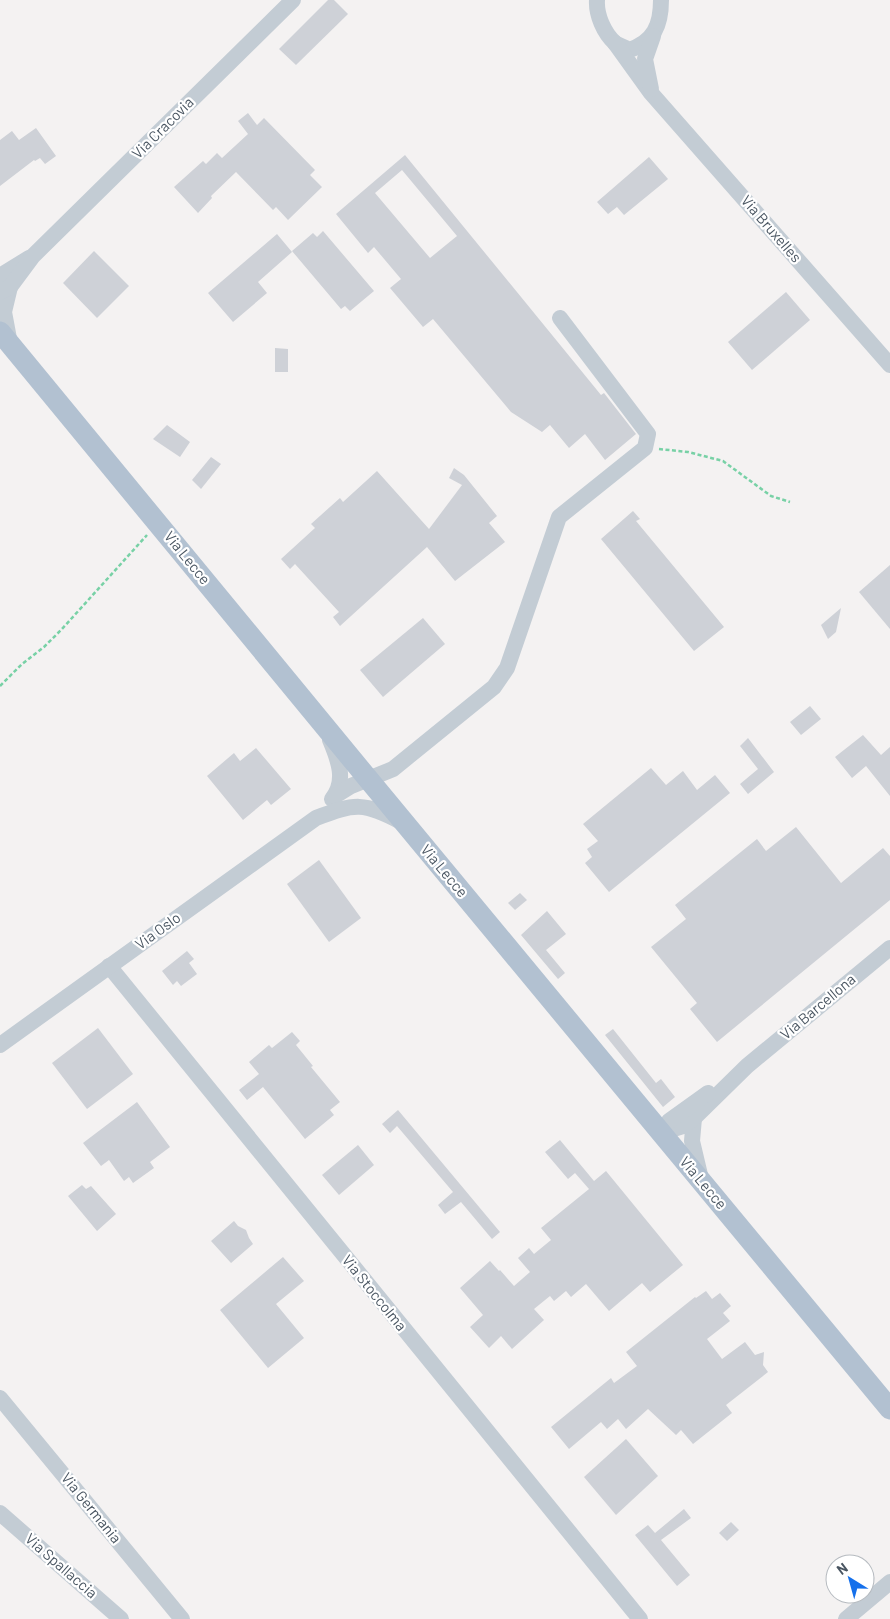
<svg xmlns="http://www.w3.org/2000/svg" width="890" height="1619" viewBox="0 0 890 1619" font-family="Barlow,sans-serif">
  <rect width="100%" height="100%" fill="#f4f2f2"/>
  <g fill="#ced1d7" fill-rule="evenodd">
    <polygon points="328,0 334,0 348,14 296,65 279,49"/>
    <polygon points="248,113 257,125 264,118 315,170 310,175 322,187 288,220 276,207 273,210 236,172 211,196 212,198 198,213 174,187 203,161 206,164 217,153 222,158 248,134 238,121"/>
    <polygon points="36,128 56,156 45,164 40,158 35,161 34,160 0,186 0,140 12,131 19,140"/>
    <path d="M405 155 601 395 604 393 636 434 605 460 585 434 569 448 550 425 542 432 511 412 433 319 423 327 390 288 401 279 374 247 368 253 336 214ZM402 170 457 236 430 258 375 193Z"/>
    <polygon points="649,157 668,179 624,215 617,207 608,214 597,202"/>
    <polygon points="323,231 374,291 350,311 345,306 341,309 292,251 313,233 317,237"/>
    <polygon points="277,234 292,252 258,282 267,293 233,322 208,293"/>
    <polygon points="94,251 129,286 97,318 63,283"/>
    <polygon points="786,292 810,320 752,370 728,342"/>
    <polygon points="275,348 288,349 288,372 275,372"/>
    <polygon points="167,425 190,442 180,457 153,439"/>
    <polygon points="211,457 221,464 201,489 192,480"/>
    <polygon points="454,468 464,475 497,516 489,523 505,542 455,581 427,547 340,626 333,617 339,612 295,564 290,569 281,559 315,528 311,524 340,498 343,502 377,471 429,529 462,485 449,478"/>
    <polygon points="633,511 640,519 636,521 724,627 694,651 601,539"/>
    <polygon points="890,565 890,629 859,592"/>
    <polygon points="841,608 836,632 828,639 821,625"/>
    <polygon points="423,618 445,644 383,697 360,670"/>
    <polygon points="810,706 821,719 801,735 790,722"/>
    <polygon points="863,735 881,755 890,747 890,796 866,766 852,778 835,757"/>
    <polygon points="748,738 774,772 748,794 740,784 758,769 740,746"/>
    <polygon points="256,748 291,789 271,805 267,800 243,820 207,776 234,753 240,761"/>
    <polygon points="651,768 666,785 683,771 697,790 715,775 730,793 609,892 585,863 592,857 587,849 598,841 583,824"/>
    <polygon points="796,827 841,883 883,848 890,856 890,900 717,1042 690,1009 697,1003 651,947 686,919 675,905 757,839 766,851"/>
    <polygon points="319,860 361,918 329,942 287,884"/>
    <polygon points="520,893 527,900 515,910 508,903"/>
    <polygon points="547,911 566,934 546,950 565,973 558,979 521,935"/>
    <polygon points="187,951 194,959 189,963 197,974 181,986 177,981 173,985 162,971"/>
    <polygon points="98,1028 133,1074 87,1109 52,1063"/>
    <polygon points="613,1029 656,1083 661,1079 675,1097 663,1107 605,1035"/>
    <polygon points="292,1032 300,1041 296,1045 313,1066 311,1067 340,1102 330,1110 334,1115 305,1139 263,1087 247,1100 239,1090 259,1074 249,1062 269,1045 272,1048"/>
    <polygon points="137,1102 170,1147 150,1162 154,1168 133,1183 129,1177 124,1181 109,1160 101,1166 83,1143"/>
    <polygon points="398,1110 500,1232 492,1239 461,1202 445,1214 438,1205 453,1192 397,1126 390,1133 382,1124"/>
    <polygon points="560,1140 594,1181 606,1171 683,1265 650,1292 642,1283 609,1311 586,1284 571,1297 566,1291 554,1301 550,1296 534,1309 544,1320 512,1349 501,1336 489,1348 470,1327 483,1315 460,1288 490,1261 499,1271 500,1270 514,1286 530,1272 518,1258 529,1248 534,1254 551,1240 541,1228 589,1189 575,1173 568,1179 545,1152"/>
    <polygon points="358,1145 374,1165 339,1195 322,1175"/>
    <polygon points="82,1185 86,1189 91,1186 116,1214 97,1231 68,1196"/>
    <polygon points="234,1221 238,1226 246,1230 249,1238 253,1244 231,1263 211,1241"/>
    <polygon points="283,1257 304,1281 276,1304 304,1338 268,1368 220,1310"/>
    <polygon points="706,1291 712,1299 720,1293 731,1306 723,1313 730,1321 707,1339 722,1359 745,1342 755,1355 764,1352 763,1365 768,1372 726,1405 732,1413 693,1444 681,1430 676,1435 648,1409 626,1429 618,1419 607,1429 601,1422 569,1449 551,1427 611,1378 614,1383 637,1366 626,1352 695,1297 696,1298"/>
    <polygon points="626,1439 658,1476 616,1515 584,1477"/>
    <polygon points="684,1509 691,1518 661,1540 690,1575 677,1586 635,1535 648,1525 655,1533"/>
    <polygon points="731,1522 739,1530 727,1541 719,1533"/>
  </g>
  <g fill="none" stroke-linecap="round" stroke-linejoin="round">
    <g stroke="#78d1a6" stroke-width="2.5" stroke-dasharray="4 2.5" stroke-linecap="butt">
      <polyline points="659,449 688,452 723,461 771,496 790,502"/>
      <polyline points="0,686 22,664 44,647 62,629 147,535"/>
    </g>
    <g stroke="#c3ccd4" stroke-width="16">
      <path d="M597 0C596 15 604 33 615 43 619 46 625 47 629 50 654 42 661 25 661 0"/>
      <polyline points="615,43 651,93 890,365"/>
      <polyline points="651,89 645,59 653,36"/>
      <polyline points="0,276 29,258"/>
      <polyline points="10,287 4,312 10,344"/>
      <polyline points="0,292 10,287 33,256 293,0"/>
      <path d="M330 740C338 759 347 781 332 799"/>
      <polyline points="335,796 351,786 393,769 494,687 507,668 559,517 645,448 648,434 560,318"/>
      <polyline points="109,966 640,1619"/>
      <path d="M0 1045 316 818C355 803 364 802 401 822"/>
      <polyline points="694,1118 692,1141 701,1179"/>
      <polyline points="660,1133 683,1126 694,1118 747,1066 890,948"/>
      <polyline points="660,1133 669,1121 708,1093"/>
      <polyline points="0,1398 182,1619"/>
      <polyline points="0,1513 121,1619"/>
      <polyline points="846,1619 890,1582"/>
    </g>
    <polyline stroke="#b2c1d1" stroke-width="21" points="0,332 369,780 890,1409"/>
  </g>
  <g text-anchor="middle" stroke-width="4.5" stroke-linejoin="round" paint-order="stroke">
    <g font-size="15" fill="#495561" stroke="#fff">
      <text transform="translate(163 128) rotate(-45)" y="5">Via Cracovia</text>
      <text transform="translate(771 229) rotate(49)" y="5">Via Bruxelles</text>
      <text transform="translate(187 558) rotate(51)" y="5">Via Lecce</text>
      <text transform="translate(444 871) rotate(50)" y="5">Via Lecce</text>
      <text transform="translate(158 931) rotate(-36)" y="5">Via Oslo</text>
      <text transform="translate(818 1007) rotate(-40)" y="5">Via Barcellona</text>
      <text transform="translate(703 1183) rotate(50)" y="5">Via Lecce</text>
      <text transform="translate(374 1293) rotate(51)" y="5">Via Stoccolma</text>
      <text transform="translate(91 1508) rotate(51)" y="5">Via Germania</text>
      <text transform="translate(61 1566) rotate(41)" y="5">Via Spallaccia</text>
    </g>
  </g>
  <g transform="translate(850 1579) rotate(323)"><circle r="24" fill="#ffffff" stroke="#b6bbc0"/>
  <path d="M0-4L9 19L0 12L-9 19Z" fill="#1570eb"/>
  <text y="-8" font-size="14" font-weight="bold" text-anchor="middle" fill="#495561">N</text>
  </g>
</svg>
